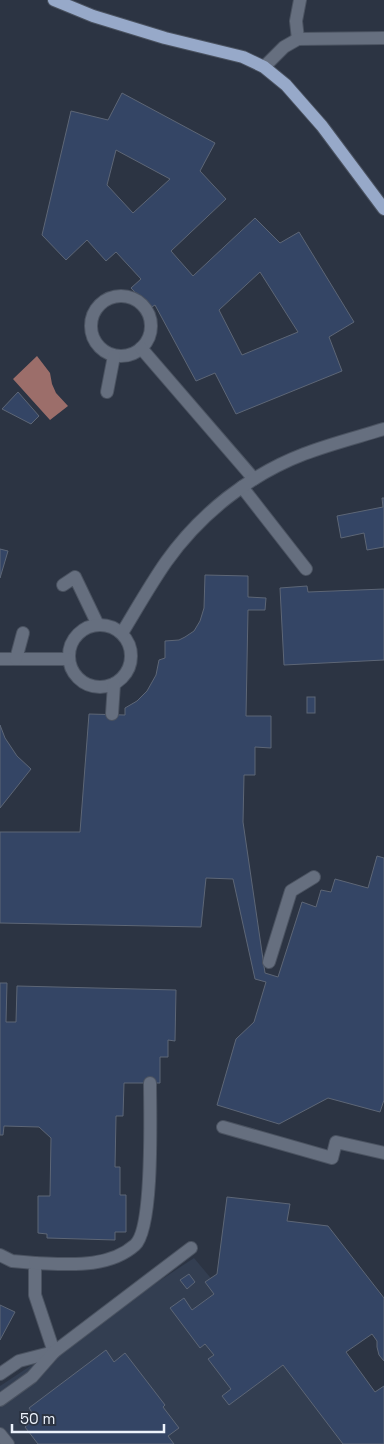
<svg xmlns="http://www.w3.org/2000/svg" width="384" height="1444" viewBox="0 0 384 1444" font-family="'Space Grotesk',sans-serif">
  <rect width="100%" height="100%" fill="#2c3443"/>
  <polygon fill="#333e51" points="194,1258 350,1444 0,1444 0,1386"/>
  <polygon fill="#9c6e6a" points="37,356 50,373 52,384 56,393 68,406 50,420 13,379"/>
  <g fill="#344565" stroke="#5d6676" fill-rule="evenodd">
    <path d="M122 93 215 143 200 171 226 199 171 251 193 276 255 218 280 243 299 232 354 322 329 337 342 371 236 414 215 373 196 381 155 305 150 308 131 288 141 279 116 252 106 261 87 240 66 260 42 235 71 111 108 120ZM116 150 170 179 133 213 107 185ZM260 272 298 332 242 355 219 310Z"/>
    <polygon points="18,392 39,416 31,424 2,409"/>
    <polygon points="382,498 384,498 384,547 367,550 364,533 341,538 337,516 383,507"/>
    <polygon points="0,549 8,551 0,578"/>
    <polygon points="205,575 248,576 248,597 266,598 265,610 248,610 246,716 271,716 271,748 255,747 255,775 244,775 243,822 265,973 278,977 302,902 316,907 321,890 331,892 335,879 368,888 377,856 384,858 384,1100 380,1112 328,1098 279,1124 217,1105 236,1039 254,1022 266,982 255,979 233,879 206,878 201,927 0,923 0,832 80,832 89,714 125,715 125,708 137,701 147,691 156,675 159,660 165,658 165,641 179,640 185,637 194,631 200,621 204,608"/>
    <polygon points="307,586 308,592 384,589 384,660 284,665 280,588"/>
    <rect x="307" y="697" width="8" height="16"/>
    <polygon points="0,725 5,738 17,756 31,769 0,808"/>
    <polygon points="0,983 7,983 6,1022 16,1022 17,986 176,990 175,1041 168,1040 168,1057 160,1057 160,1083 124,1083 123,1116 116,1116 115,1167 120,1167 120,1195 126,1195 126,1232 115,1232 115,1240 47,1238 47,1234 38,1233 38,1196 50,1196 51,1138 39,1127 4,1126 3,1135 0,1135"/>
    <polygon points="227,1197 290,1204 287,1221 328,1226 384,1298 384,1361 379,1355 377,1347 377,1341 372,1334 346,1352 375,1392 384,1386 384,1444 343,1444 283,1365 229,1405 222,1396 231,1389 208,1359 214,1355 205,1344 200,1348 170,1308 184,1298 192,1310 214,1294 205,1282 217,1274"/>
    <polygon points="189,1274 195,1282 187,1289 180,1280"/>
    <polygon points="0,1305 15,1312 0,1340"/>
    <polygon points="106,1350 114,1362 125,1353 165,1405 163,1407 179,1428 168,1436 174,1444 38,1444 25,1427 36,1418 29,1408"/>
  </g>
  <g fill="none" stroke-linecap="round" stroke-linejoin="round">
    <defs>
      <g id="minor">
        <polyline points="298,39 296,21 300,0"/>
        <polyline points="264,67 284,47 298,39 384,38"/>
        <circle cx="121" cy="326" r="30"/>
        <polyline points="141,348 254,479"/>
        <polyline points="107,392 114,356"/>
        <polyline points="242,487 306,569"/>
        <polyline points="63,585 75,577 98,625"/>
        <circle cx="100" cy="656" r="31"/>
        <path d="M122 633C136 610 150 585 166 562 200 514 249 475 304 454 330 444 358 437 384 429"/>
        <polyline points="0,659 68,659"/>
        <polyline points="16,659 23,633"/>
        <polyline points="112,714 114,684"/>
        <polyline points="269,962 291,891 314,877"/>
        <polyline points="223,1127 332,1158 336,1142 384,1153"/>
        <polyline points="0,1255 12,1261 35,1263 35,1295 54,1352"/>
        <path d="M35 1263C67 1264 108 1269 135 1245 154 1228 150 1112 150 1083"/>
        <polyline points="0,1374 19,1361 54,1352"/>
        <polyline points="0,1400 32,1377 54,1352 191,1248"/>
        <polyline points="0,1434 8,1444"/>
      </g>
      <polyline id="major" points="54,0 93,16 165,38 243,57 264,67 286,85 322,126 384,209"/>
    </defs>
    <use href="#minor" stroke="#4b5361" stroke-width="14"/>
    <use href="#major" stroke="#4b5361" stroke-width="14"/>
    <use href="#minor" stroke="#666f7f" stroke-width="12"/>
    <use href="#major" stroke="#97a9c9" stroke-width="12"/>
  </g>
  <path d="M12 1424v8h152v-8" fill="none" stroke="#edf3fc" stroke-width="2.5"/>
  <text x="20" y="1424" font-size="15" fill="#edf3fc" stroke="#2c3443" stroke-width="4" paint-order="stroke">50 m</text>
</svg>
